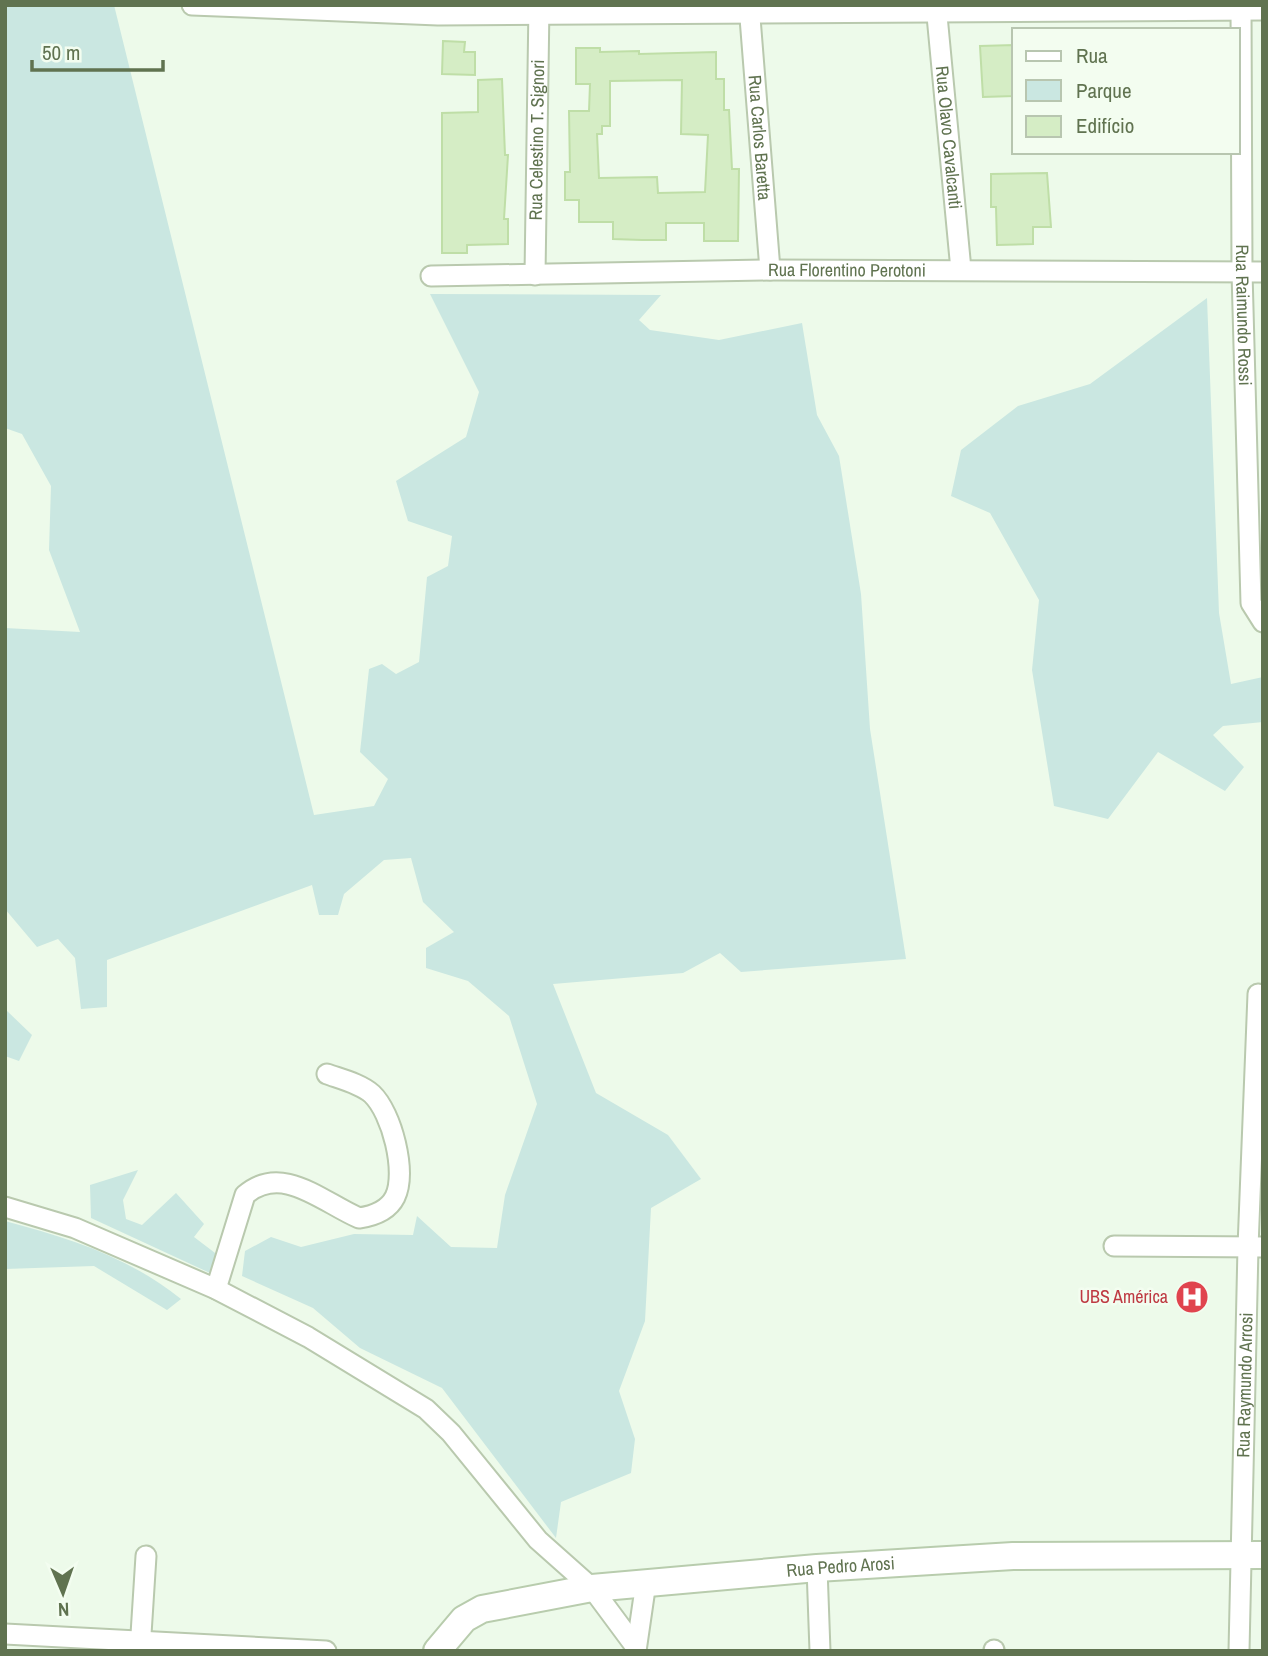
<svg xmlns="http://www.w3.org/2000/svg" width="1268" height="1656" viewBox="0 0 1268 1656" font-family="'Archivo Narrow',sans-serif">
  <rect width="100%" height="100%" fill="#edfaea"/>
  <g fill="#cae7e1">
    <polygon points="5,5 114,5 314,815 374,806 388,779 360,752 369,669 382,664 396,674 419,662 427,577 448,566 452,536 408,521 396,481 466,437 479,392 430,294 661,295 639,320 650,330 719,340 802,323 817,415 839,456 861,594 870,729 906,959 741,972 720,953 683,973 553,984 596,1093 668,1135 701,1179 651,1208 645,1321 619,1391 635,1439 631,1473 561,1502 556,1538 442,1388 360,1348 313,1308 242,1276 245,1251 271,1237 301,1247 354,1234 413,1235 417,1216 451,1247 497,1248 505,1195 537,1104 509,1016 468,981 426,968 426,948 454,932 423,902 411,858 384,860 344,894 338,915 319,915 312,885 107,960 107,1007 81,1009 75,958 58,939 37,947 5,909 5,628 80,632 49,550 51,486 22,434 5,428"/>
    <polygon points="1207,298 1219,613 1231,684 1263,677 1263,722 1223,726 1213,735 1244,767 1225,791 1158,752 1108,819 1054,806 1032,670 1039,600 990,513 951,496 961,450 1018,406 1090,384"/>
    <polygon points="5,1009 32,1035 19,1061 5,1056"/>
    <polygon points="138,1170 123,1200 126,1219 142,1225 176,1193 204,1224 194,1237 219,1256 210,1273 91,1218 90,1185"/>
    <path d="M5 1221C69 1238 129 1257 181 1299L167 1310 94 1266 5 1269Z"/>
  </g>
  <g fill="#d5edc5" stroke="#bfdea7" stroke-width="2" fill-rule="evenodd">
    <polygon points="443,41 465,42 464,52 475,52 475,75 442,74"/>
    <polygon points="1014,45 1014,96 983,97 980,46"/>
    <path d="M576 48H600V52L639 51V54L716 52V79H724V110H729L732 169H739L738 241H704V223H666V240H642L613 239V222H579V200H565V172H570L569 111H589L590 84H576ZM682 80 681 134 708 135 705 192 658 193 657 177 599 178 597 134H602V126H610V81Z"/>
    <polygon points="502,79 505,155 508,155 504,219 508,219 508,244 467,245 467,253 442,253 442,113 478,112 478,80"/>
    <polygon points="1047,173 1051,227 1033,227 1033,244 997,245 996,207 991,207 991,174"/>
  </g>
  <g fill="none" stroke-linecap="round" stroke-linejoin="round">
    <defs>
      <g id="street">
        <polyline points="192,5 438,15 1263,10"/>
        <path id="s1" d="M749 5 770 270"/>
        <path id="s2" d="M936 5 961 270"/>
        <path id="s3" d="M1241 5 1242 272 1251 603 1263 622"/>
        <path id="s4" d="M535 275 539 5"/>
        <path id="s5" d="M431 276 770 270 1263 272"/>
        <polyline points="5,1207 75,1228 216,1289 308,1337 426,1409 451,1433 538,1540 592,1588 635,1646"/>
        <polyline points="1114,1246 1263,1247"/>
        <path d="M216 1289 245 1195C282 1163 322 1202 359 1218 373 1216 388 1211 395 1197 407 1172 392 1113 372 1094 361 1084 341 1079 327 1074"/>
        <polyline points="817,1568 820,1651"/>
        <polyline points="5,1634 326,1651"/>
        <polyline points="140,1650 146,1556"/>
        <polyline points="994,1650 994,1651"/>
        <polyline points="636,1651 646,1582"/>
        <path id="s6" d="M1239 1651 1248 1247 1258 994"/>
      </g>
      <g id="secondary">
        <path id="s7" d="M437 1651 464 1619 482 1609 592 1588 817 1568 1013 1556 1263 1555"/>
      </g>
    </defs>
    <use href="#street" stroke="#b9c9ae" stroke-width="23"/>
    <use href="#secondary" stroke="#b8ccad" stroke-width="30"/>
    <use href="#street" stroke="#fff" stroke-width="19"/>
    <use href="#secondary" stroke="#fff" stroke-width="26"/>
  </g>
  <defs>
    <symbol id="hospital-disc" viewBox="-11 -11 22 22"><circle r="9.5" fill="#e0444e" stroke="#f3fdf0"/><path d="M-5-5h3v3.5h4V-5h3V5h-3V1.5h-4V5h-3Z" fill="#fff"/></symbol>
  </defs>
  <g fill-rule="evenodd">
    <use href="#hospital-disc" x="1173" y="1278" width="38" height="38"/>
  </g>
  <g text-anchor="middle" stroke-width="5" stroke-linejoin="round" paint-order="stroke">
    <g font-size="18" fill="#607350" stroke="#f3fdf0">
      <text dy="6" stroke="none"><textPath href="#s2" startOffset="133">Rua Olavo Cavalcanti</textPath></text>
      <text dy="6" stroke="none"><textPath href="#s1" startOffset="133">Rua Carlos Baretta</textPath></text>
      <text dy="6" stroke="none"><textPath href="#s4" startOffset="135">Rua Celestino T. Signori</textPath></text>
      <text dy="6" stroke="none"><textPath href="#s5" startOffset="416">Rua Florentino Perotoni</textPath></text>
      <text dy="6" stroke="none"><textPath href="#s3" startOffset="310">Rua Raimundo Rossi</textPath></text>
      <text dy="6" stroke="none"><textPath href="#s6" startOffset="266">Rua Raymundo Arrosi</textPath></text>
      <text dy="6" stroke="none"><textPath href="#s7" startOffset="424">Rua Pedro Arosi</textPath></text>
    </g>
    <g font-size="18" fill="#be3a42" stroke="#f3fdf0" text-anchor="end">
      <text x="1168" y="1303">UBS América</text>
    </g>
  </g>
  <rect width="1268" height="1656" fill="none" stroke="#607350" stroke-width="14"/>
  <rect x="1012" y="28" width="228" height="126" fill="#f3fdf0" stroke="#b8c6b0" stroke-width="2"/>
  <rect x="1026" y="51" width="35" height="10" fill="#ffffff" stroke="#b8c6b0" stroke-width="2"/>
  <text x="1076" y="63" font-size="21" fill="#607350">Rua</text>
  <rect x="1026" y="80" width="35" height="21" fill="#cae7e1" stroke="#b8c6b0" stroke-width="2"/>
  <text x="1076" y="98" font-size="21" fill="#607350">Parque</text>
  <rect x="1026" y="116" width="35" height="21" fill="#d5edc5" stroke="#b8c6b0" stroke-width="2"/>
  <text x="1076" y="133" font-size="21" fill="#607350">Edifício</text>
  <g transform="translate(63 1593) rotate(178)" stroke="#f3fdf0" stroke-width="5" paint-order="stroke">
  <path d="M0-5L12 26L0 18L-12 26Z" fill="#607350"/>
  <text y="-10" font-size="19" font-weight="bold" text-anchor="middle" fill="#607350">N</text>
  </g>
  <path d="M32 60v10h131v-10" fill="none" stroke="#607350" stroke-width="3.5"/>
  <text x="42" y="60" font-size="21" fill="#607350" stroke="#f3fdf0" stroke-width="5" paint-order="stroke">50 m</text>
</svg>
